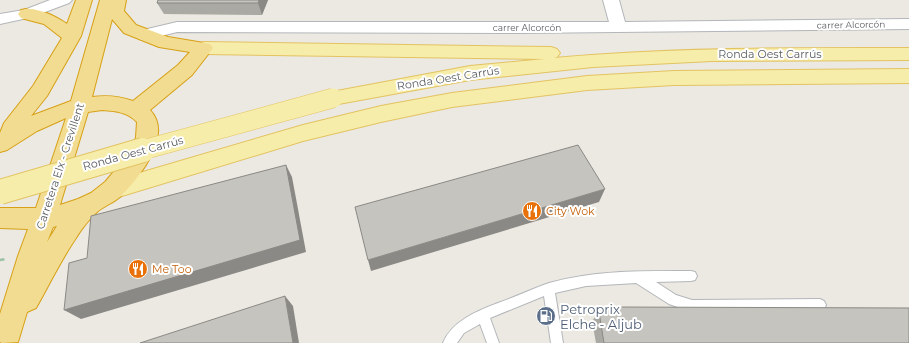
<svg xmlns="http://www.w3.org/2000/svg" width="909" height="343" viewBox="0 0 909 343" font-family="Montserrat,sans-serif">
  <rect width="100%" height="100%" fill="#ebe9e1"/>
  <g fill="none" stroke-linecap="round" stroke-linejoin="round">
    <defs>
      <path id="lane" d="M691 271 695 272 697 276 695 280 691 281 656 282 676 295 692 300 820 299 824 301 826 305 824 309 820 311 692 312 669 304 636 283 586 286 555 293 563 343H551L544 296 490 318 499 343H487L480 324 464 333 457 343H443C452 321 477 311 498 303 515 297 532 289 549 283 594 270 644 271 691 271Z"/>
      <g id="street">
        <polygon points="50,0 72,0 69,3 32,17 0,24 0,14 24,10"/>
        <polygon points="603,0 619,0 625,22 909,19 909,29 519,33 177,32 145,40 139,39 137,35 139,31 177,22 609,22"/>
      </g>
      <g id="primary">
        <path d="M204 42 551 47 557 49 560 53 557 57 554 58C672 47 791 48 909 48V60L712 61 593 67 470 80 333 105 326 103 323 98 326 93 470 66 545 59 204 54 198 52 195 48 198 44Z"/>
        <polygon points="909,69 909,83 674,85 587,90 452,107 381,122 303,141 112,199 104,197 101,190 104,183 112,181 303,125 381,106 452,93 587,76 674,71"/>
      </g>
      <path id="highway" d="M76 0H92L81 36 47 96 31 116 71 101 100 0H126L124 11 136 25 168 37 210 44 213 48 192 75 150 110C174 135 139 178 120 197 113 203 104 206 97 212 89 219 81 230 76 238 61 260 49 285 36 308L27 312 18 342 2 343 0 342V314L18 256 28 229 0 228V208H36L66 118 37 131 7 150 0 152V133L4 123 33 86 62 38 44 24 21 18 18 14 21 10C36 6 55 16 67 24ZM112 19 124 33 159 47 190 52 178 65 133 101C119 96 107 95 92 97ZM102 110C116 111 127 112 137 122L136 137 133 149 105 182 91 193 78 199 60 205 88 112ZM57 226 47 242 53 227Z"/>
    </defs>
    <use href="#lane" stroke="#b3b6ba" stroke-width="2"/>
    <use href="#street" stroke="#b3b6ba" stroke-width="2"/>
    <use href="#primary" stroke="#e3c362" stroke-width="2"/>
    <use href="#highway" stroke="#d7a015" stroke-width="2"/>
    <polyline stroke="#9ac1a6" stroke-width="2.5" stroke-dasharray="4.5 2" stroke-linecap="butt" points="0,260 6,259"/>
    <use href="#lane" fill="#fff" fill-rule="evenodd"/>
    <use href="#street" fill="#fff" fill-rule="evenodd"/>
    <use href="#primary" fill="#f7edaa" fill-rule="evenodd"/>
    <use href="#highway" fill="#f2dc91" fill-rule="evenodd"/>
    <defs>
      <polyline id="primary-bridge-far1" points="139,151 333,98"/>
      <polyline id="primary-bridge" points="0,192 143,150"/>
    </defs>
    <use href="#primary-bridge-far1" stroke="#e3c362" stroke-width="20" stroke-linecap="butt"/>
    <use href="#primary-bridge" stroke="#e3c362" stroke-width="26" stroke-linecap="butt"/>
    <use href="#primary-bridge-far1" stroke="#f7edaa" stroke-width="19"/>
    <use href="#primary-bridge" stroke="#f7edaa" stroke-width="24"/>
  </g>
  <g fill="#aaa9a3">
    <polygon points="158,0 268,0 262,15 164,14 157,3"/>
    <polygon points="599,312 909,343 596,343 592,321"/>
  </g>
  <g fill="#8b8985">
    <polygon points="259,0 268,0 262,15 258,3"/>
    <polygon points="286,165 292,177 306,252 81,319 64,310"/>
    <polygon points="605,189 599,202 371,271 368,260"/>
    <polygon points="285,296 293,306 299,343 293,343"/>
  </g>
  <g fill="#c6c4be" stroke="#8b8985">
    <polygon points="158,0 259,0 258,3 157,3"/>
    <polygon points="578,145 605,189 368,260 355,207"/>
    <polygon points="286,165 300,240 64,310 69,263 87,258 91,216"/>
    <polygon points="285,296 293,343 140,343"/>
    <polygon points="614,307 909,308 909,343 604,343 599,312"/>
  </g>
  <defs>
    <symbol id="restaurant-disc" viewBox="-11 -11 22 22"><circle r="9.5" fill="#e8710a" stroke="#fff"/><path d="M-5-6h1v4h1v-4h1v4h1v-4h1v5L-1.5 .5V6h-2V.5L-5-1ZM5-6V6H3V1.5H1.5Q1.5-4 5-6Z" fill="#fff"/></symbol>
    <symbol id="fuel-disc" viewBox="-11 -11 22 22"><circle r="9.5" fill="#5c6f8a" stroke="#fff"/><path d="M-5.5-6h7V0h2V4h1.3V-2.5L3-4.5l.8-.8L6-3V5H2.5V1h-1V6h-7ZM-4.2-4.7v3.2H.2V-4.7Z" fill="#fff"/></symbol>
  </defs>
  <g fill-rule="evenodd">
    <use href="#restaurant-disc" x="521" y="200" width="22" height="22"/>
    <use href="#restaurant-disc" x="127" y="258" width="22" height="22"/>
    <use href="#fuel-disc" x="535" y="305" width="22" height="22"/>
  </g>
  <g text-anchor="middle" stroke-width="4" stroke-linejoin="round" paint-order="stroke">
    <g font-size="9" fill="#595c60" stroke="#fff">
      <text transform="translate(851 25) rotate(-1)" y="3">carrer Alcorcón</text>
      <text x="527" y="31">carrer Alcorcón</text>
    </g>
    <g font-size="11" fill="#595c60" stroke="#fff">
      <text x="770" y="58">Ronda Oest Carrús</text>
      <text transform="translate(448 78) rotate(-9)" y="4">Ronda Oest Carrús</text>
      <text transform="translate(133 153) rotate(-15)" y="4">Ronda Oest Carrús</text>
      <text transform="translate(60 166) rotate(-72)" y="4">Carretera Elx - Crevillent</text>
    </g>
    <g font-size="11" fill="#c56008" stroke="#fff" text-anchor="start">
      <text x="546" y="215">City Wok</text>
      <text x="152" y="273">Me Too</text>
    </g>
    <g font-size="13" fill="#4e5e75" stroke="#fff" text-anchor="start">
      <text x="560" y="314">Petroprix<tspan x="560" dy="15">Elche - Aljub</tspan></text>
    </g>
  </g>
</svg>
